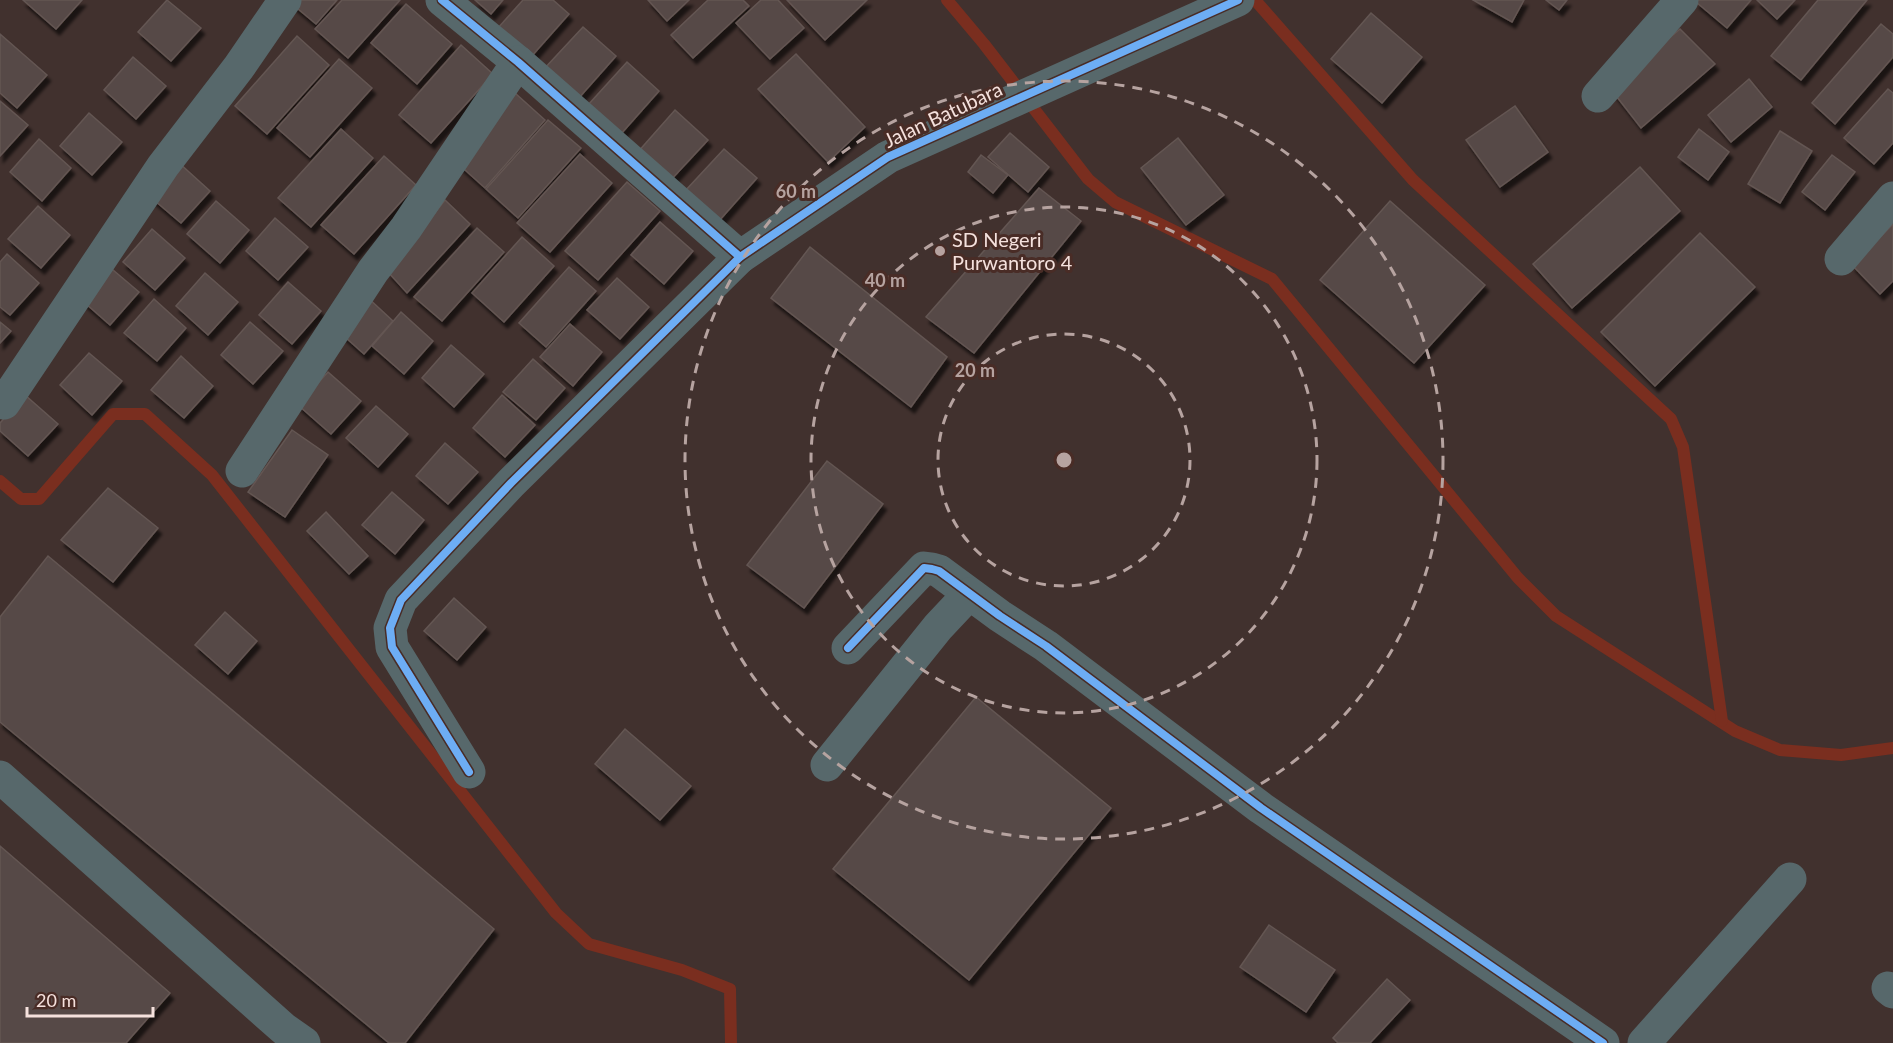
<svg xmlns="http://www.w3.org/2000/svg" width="1893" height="1043" viewBox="0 0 1893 1043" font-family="Lato,sans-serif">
  <defs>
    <filter id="shadow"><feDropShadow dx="3.5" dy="6" stdDeviation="1.5" flood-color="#0009"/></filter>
  </defs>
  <rect width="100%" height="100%" fill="#41312e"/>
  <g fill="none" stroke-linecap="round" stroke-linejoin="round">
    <g stroke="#7a2e1f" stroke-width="12">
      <polyline points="947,0 984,44 1088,179 1115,202 1272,279 1518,578 1556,616 1735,731 1780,750 1841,755 1893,748"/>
      <polyline points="1255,0 1413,180 1671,419 1683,447 1722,721"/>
      <polyline points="0,481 21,499 39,499 113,414 145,414 212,475 556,913 589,944 682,970 730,989 731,1043"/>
    </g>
  </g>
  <g fill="#574a46" stroke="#645653" stroke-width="1.5" filter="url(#shadow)">
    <polygon points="23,0 82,0 56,29"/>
    <polygon points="167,0 201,28 171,61 138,32"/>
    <polygon points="295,0 337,0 316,24 292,4"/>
    <polygon points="342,0 400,0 348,58 315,29"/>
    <polygon points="475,0 503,0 491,14"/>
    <polygon points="523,0 553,0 569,14 531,57 498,28"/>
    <polygon points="648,0 689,0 667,21"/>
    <polygon points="708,0 743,0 749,6 693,58 671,35"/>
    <polygon points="761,0 778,0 804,28 770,59 736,23"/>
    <polygon points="787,0 867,0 825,40"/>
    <polygon points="1473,0 1524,0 1512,22"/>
    <polygon points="1546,0 1567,0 1559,10"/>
    <polygon points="1698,0 1751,0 1727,28 1696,2"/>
    <polygon points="1757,0 1795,0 1777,19"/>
    <polygon points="1818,0 1867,0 1801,80 1771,56"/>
    <polygon points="406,4 452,44 417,84 371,43"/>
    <polygon points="1371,13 1422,57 1382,103 1331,59"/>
    <polygon points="1881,24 1893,34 1893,57 1835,124 1812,103"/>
    <polygon points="583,27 616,56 578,99 544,69"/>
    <polygon points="1680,29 1715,64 1641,128 1610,88"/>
    <polygon points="0,34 47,75 17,108 0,93"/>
    <polygon points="297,36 329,65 267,134 235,106"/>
    <polygon points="461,45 493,74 431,143 399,115"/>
    <polygon points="796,54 865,127 828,162 758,89"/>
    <polygon points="133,57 166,86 136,119 104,90"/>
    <polygon points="339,59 372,88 310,157 277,128"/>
    <polygon points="627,62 659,91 621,134 588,105"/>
    <polygon points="1749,79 1772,107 1731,142 1708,115"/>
    <polygon points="1888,89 1893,93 1893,143 1874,164 1844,138"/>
    <polygon points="515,93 545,120 485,188 455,161"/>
    <polygon points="0,101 28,125 0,156"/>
    <polygon points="1515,106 1548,152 1500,187 1466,140"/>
    <polygon points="675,110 708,140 669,182 637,153"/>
    <polygon points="89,113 122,142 92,175 60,146"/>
    <polygon points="548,120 581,148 518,218 486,189"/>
    <polygon points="341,129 373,158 311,227 278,198"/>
    <polygon points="1699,129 1729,152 1708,180 1678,157"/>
    <polygon points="1780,131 1812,151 1780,203 1748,184"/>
    <polygon points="1010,133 1049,167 1028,192 988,157"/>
    <polygon points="1178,138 1224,195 1186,225 1141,168"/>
    <polygon points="39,139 71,168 42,201 10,172"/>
    <polygon points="724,149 757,178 719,221 685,191"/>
    <polygon points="580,154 612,183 550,252 517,223"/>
    <polygon points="981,155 1008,175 993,193 968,172"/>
    <polygon points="1832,155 1855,172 1825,210 1802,192"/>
    <polygon points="384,156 416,185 354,254 321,225"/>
    <polygon points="178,162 210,191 181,223 148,195"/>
    <polygon points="1640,167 1680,211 1572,308 1533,264"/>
    <polygon points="627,182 660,211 598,280 565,251"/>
    <polygon points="1039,188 1081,221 974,353 926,317"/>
    <polygon points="445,200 470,224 407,293 388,272"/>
    <polygon points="216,201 249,230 220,263 187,234"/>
    <polygon points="1390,201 1485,285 1414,363 1320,280"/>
    <polygon points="38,206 70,235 41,268 8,239"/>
    <polygon points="275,218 308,247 278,280 246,251"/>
    <polygon points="660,222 693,251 664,284 631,255"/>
    <polygon points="1893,224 1893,281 1880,294 1852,265"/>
    <polygon points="477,228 504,252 442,321 414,297"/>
    <polygon points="152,229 185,258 155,290 123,262"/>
    <polygon points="1700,233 1755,287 1655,386 1601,332"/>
    <polygon points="522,237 554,266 504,322 472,293"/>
    <polygon points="810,247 947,357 911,407 771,298"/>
    <polygon points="7,254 39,283 10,315 0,307 0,262"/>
    <polygon points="106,264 139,292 110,325 77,296"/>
    <polygon points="569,267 596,291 546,347 519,323"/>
    <polygon points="205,273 238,302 208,335 176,306"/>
    <polygon points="617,278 649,307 620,339 587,310"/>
    <polygon points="288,282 321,311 292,344 259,315"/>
    <polygon points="366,296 393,321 364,354 336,329"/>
    <polygon points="154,299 186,328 157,361 124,333"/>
    <polygon points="401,312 433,341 404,374 372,346"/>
    <polygon points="0,322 11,331 0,343"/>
    <polygon points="250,322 283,351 253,384 221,355"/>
    <polygon points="570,324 602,352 573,386 540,357"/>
    <polygon points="451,345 484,374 454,407 422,378"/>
    <polygon points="89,353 122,381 92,415 60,385"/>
    <polygon points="181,356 213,386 184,418 151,390"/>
    <polygon points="533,359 565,388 536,420 503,392"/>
    <polygon points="328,372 361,401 331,434 298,405"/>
    <polygon points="25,395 58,424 28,456 0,431 0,423"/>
    <polygon points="502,395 535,425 505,457 473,428"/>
    <polygon points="376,406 408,434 378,467 346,438"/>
    <polygon points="292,430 328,455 285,517 248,492"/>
    <polygon points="445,443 478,472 448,504 416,476"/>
    <polygon points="827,461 883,504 804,608 747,565"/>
    <polygon points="108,488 158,528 113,582 61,540"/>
    <polygon points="392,492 424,520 395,554 362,525"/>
    <polygon points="326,512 368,556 349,574 307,531"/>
    <polygon points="48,556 494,929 405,1043 389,1043 0,722 0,617"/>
    <polygon points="454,598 486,627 457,660 424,631"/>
    <polygon points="225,612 257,641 228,674 195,645"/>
    <polygon points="976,697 1111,808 969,980 833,869"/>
    <polygon points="625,729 691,786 660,820 595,764"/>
    <polygon points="0,846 170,993 126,1043 0,1043"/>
    <polygon points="1269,925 1335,970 1306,1012 1240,967"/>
    <polygon points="1387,979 1410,1000 1370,1043 1338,1043 1333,1038"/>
  </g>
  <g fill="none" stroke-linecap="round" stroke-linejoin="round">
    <g stroke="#57686b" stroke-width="33">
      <polyline points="442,0 518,62 740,257 888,157 1238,0"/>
      <polyline points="1598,96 1682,0"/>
      <polyline points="1841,259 1893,198"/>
      <polyline points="4,403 163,166 239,67 285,0"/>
      <polyline points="242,471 373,271 406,228 518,62"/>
      <polyline points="848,648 924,568 932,569 939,571 1000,616 1046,646 1261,808 1603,1043"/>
      <polyline points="827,765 938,627 969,594"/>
      <polyline points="469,772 392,647 390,628 401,600 511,483 740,257"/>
      <polyline points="0,777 284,1029 304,1043"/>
      <polyline points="1888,988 1893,992"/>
      <polyline points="1644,1043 1790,879"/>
    </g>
    <defs>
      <g id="cycleway">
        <polyline points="442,0 518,62 740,257 888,157 1238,0"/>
        <polyline points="848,648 924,568 932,569 939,571 1000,616 1046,646 1261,808 1603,1043"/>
        <polyline points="469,772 392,647 390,628 401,600 511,483 740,257"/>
      </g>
    </defs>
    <use href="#cycleway" stroke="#492c26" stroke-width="11"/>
    <use href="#cycleway" stroke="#6dadf4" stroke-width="8"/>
  </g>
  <g fill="none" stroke="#b6a3a0" stroke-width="3" stroke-dasharray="10 8">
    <circle cx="1064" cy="460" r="126"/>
    <circle cx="1064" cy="460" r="253"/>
    <circle cx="1064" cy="460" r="379"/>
  </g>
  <circle fill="#b6a3a0" stroke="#492c26" stroke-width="2" cx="940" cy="251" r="6"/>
  <g text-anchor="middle" stroke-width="6" stroke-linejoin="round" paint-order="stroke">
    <g font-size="20" fill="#f5e1dd" stroke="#492c26">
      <text transform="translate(943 115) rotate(-25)" y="7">Jalan Batubara</text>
    </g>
    <g font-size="20" fill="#f5e1dd" stroke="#492c26" text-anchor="start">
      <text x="952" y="247">SD Negeri<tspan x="952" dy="23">Purwantoro 4</tspan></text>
    </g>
  </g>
  <circle cx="1064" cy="460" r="9" fill="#b6a3a0" stroke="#492c26" stroke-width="3"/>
  <g font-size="18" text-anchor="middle" font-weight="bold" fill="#b6a3a0" stroke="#492c26" stroke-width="6" stroke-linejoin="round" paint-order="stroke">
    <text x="796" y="198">60 m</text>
    <text x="885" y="287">40 m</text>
    <text x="975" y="377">20 m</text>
  </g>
  <path d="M27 1007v9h126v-9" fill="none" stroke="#f5e1dd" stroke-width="3"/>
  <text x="36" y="1007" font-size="18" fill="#f5e1dd" stroke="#492c26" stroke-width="4.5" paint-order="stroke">20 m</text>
</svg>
